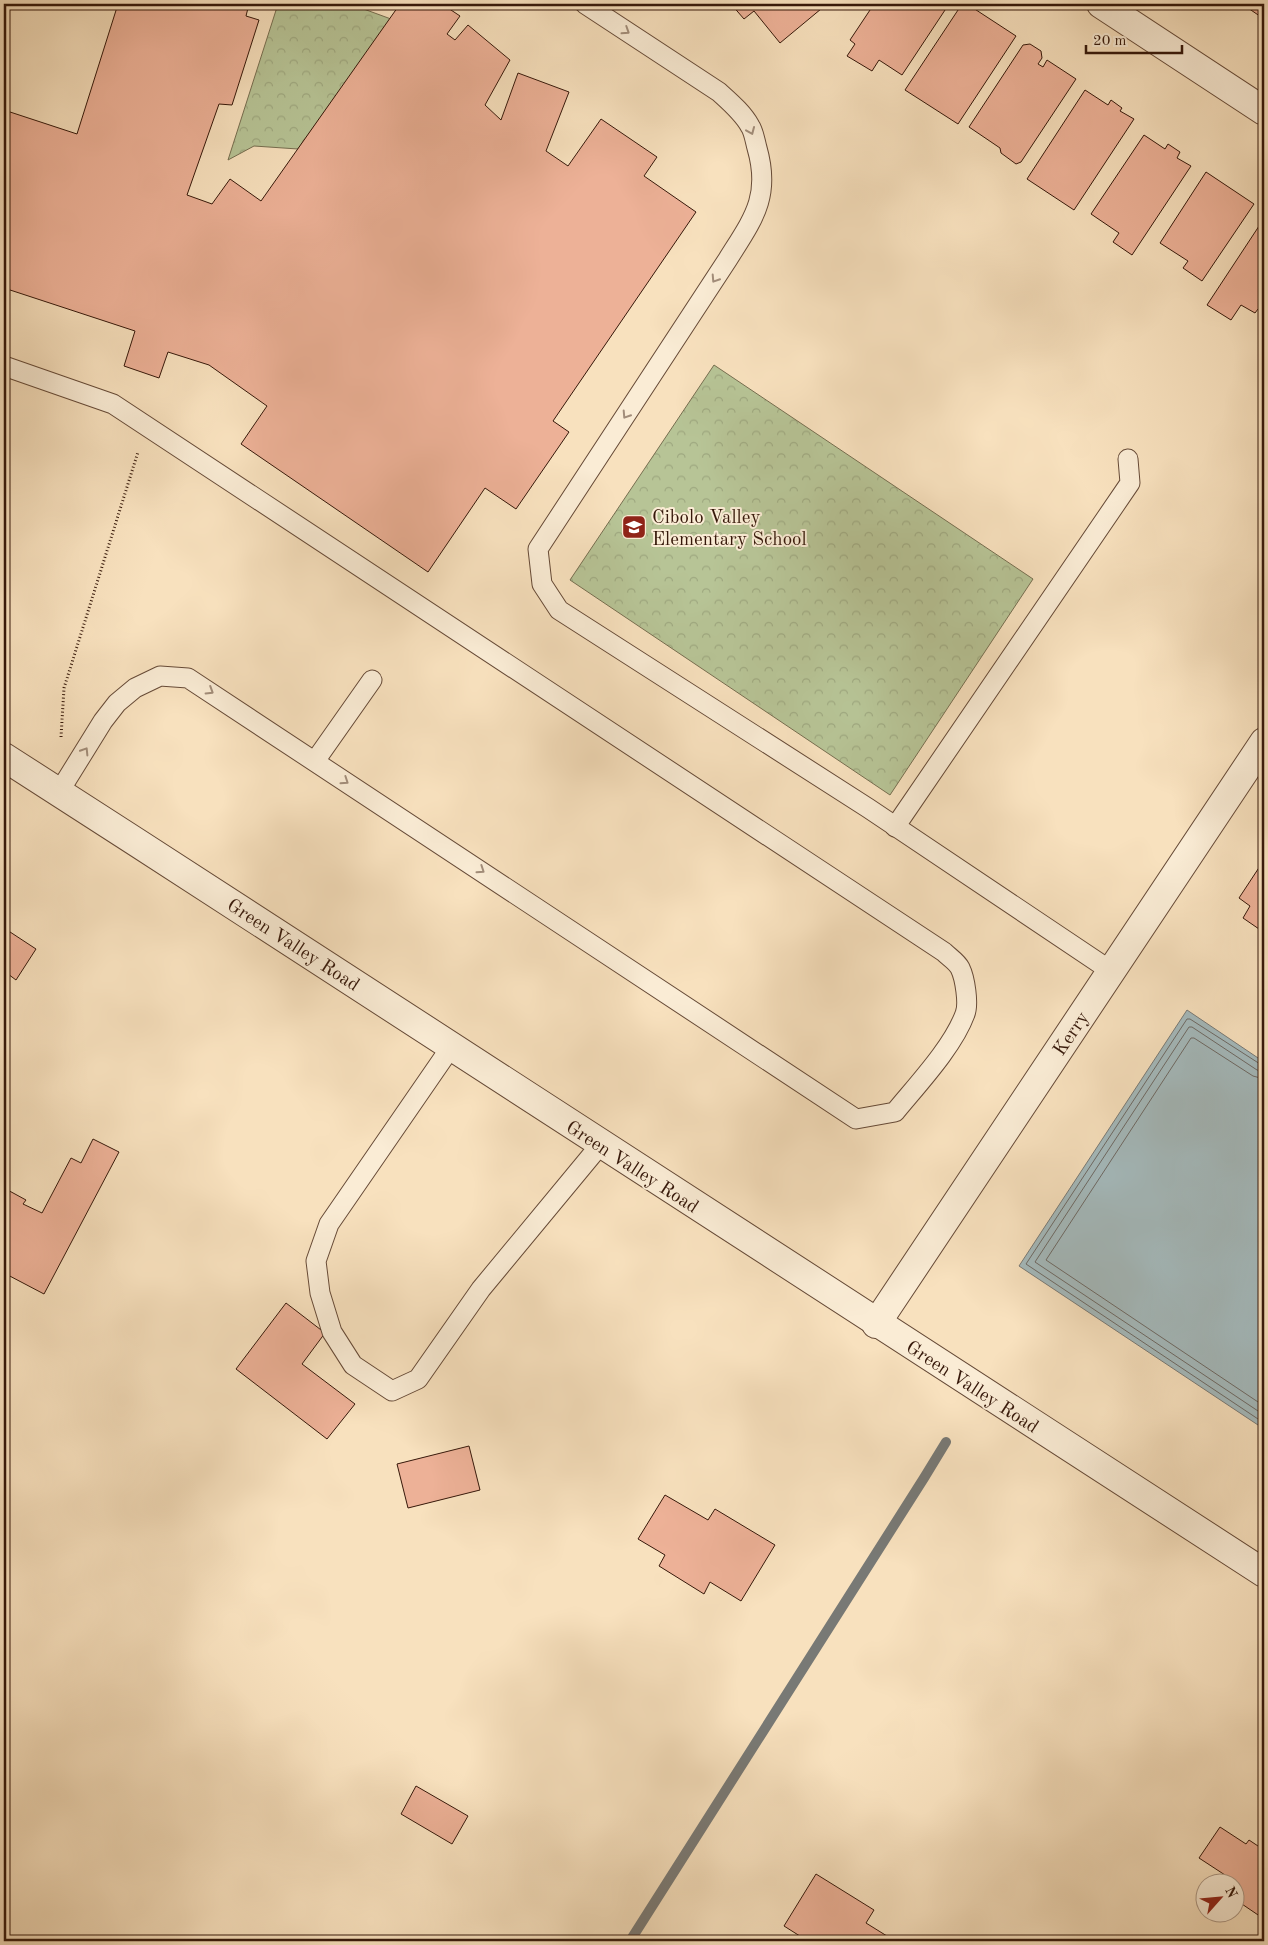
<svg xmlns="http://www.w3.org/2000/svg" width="1268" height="1945" viewBox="0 0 1268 1945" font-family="'Old Standard TT',serif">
  <defs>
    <pattern id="park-crowns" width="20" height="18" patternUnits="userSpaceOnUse" patternTransform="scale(1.25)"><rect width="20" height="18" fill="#b7c496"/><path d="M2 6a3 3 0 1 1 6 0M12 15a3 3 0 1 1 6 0" fill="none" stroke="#9ea880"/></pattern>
  </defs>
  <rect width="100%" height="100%" fill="#f8e1be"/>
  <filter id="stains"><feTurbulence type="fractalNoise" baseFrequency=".004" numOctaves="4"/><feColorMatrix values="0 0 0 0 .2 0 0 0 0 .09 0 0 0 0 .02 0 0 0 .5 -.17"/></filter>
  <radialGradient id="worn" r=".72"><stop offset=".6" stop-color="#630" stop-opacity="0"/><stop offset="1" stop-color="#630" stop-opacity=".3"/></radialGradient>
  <g fill="url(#park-crowns)" stroke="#766e50">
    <polygon points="278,4 350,4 391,19 298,149 254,146 228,160"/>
    <polygon points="714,365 1033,579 890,795 570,580"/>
  </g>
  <polygon fill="#a4babd" stroke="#787975" points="1187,1010 1264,1062 1264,1429 1019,1266"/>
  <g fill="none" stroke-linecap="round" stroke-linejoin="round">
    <g stroke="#6d6964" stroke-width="1">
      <polyline points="1264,1065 1260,1064 1190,1019 1187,1019 1026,1264 1264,1423"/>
      <polyline points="1264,1072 1257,1070 1192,1027 1189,1027 1035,1262 1264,1415"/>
      <polyline points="1264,1079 1253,1076 1194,1038 1191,1038 1046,1260 1264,1406"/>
    </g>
    <polyline stroke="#787975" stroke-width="10" points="630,1941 924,1478 946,1442"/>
  </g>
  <g fill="#edb197" stroke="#36180a">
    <polygon points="118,4 249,4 246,16 259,20 232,105 219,104 187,195 212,204 230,179 261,201 400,4 442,4 460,16 447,34 455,40 468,25 510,60 485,105 501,120 518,73 569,92 546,151 568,166 601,119 657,157 644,176 696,212 553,421 569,432 516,509 485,488 428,572 241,444 267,406 209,365 168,352 159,378 124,366 135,331 4,288 4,110 77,134"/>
    <polygon points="731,4 827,4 780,43 754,11 744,19"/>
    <polygon points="874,4 949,4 902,75 879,60 872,71 847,56 855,44 850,40"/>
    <polygon points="962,4 967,4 1016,36 958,124 905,90"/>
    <polygon points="1251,4 1264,4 1264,19 1248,8"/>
    <polygon points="1030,44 1041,51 1042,58 1038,64 1043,67 1047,60 1076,79 1021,162 1016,164 1001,153 1000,148 969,127 1023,45"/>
    <polygon points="1085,90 1108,105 1111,100 1122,108 1120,111 1134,119 1074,210 1027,179"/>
    <polygon points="1144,135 1165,149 1168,144 1180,152 1177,158 1191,166 1132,255 1113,242 1119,233 1091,214"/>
    <polygon points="1206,172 1254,204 1202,281 1183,268 1188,261 1160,243"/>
    <polygon points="1263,220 1264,221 1264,312 1258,309 1255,313 1241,305 1231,320 1207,305"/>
    <polygon points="1264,860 1264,922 1259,929 1243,918 1250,906 1239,898"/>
    <polygon points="4,928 36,949 16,980 4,971"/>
    <polygon points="93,1139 119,1152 44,1294 4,1273 4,1188 26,1200 23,1204 42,1213 71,1158 81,1163"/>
    <polygon points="286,1303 325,1333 302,1364 355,1404 327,1439 236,1369"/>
    <polygon points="469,1446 480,1490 408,1508 397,1464"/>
    <polygon points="665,1495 708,1520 715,1509 775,1545 741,1601 710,1582 704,1594 659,1566 665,1555 638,1539"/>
    <polygon points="416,1786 468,1816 452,1844 401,1814"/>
    <polygon points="1220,1827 1246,1844 1249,1840 1264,1850 1264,1919 1236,1900 1240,1890 1236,1887 1236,1882 1229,1882 1223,1879 1225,1875 1199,1858"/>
    <polygon points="816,1874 874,1910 866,1923 895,1941 801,1941 803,1938 784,1926"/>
  </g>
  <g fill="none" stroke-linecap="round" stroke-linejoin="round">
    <defs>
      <g id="service">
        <path d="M585 4 719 92C730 102 743 113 750 126 754 132 755 141 757 148 771 197 753 219 728 259L538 549 542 584 559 610 868 808 1111 971"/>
        <path d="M4 366 113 404 944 952C949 957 957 962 960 968 965 978 969 1004 965 1014 953 1047 917 1085 895 1112L856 1119 188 678 160 676 135 688 117 703 103 721 59 792"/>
        <polyline points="315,761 372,680"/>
        <polyline points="895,827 1130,483 1128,459"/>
        <polyline points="451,1047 329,1224 316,1261 320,1293 332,1332 353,1365 392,1391 418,1379 481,1289 601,1144"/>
      </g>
      <g id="minor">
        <polyline points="1101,4 1264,111"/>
        <polyline points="876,1324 1264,742"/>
      </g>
      <path id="tertiary" d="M4 757C425 1027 842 1303 1264 1573"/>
    </defs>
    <use href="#service" stroke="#664a37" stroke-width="21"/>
    <use href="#minor" stroke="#664a37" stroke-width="30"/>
    <use href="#tertiary" stroke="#664a37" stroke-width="30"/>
    <polyline stroke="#36180a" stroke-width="3" stroke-dasharray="1 2.5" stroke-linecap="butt" points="61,737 64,688 138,452"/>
    <use href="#service" stroke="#faecd5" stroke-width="19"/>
    <use href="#minor" stroke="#faecd5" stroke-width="28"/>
    <use href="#tertiary" stroke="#faecd5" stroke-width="28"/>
  </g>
  <defs><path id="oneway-chevron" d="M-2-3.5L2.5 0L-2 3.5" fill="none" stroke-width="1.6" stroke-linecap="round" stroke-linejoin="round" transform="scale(1.25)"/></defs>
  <g stroke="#a28d7a">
    <use href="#oneway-chevron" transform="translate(626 31) rotate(33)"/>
    <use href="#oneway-chevron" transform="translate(751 131) rotate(67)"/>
    <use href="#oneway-chevron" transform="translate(715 279) rotate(123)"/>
    <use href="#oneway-chevron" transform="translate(626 415) rotate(123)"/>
    <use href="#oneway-chevron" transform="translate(210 691) rotate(32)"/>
    <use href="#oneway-chevron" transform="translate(85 751) rotate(-58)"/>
    <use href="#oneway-chevron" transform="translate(345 781) rotate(34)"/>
    <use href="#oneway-chevron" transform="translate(481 870) rotate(34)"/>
  </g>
  <defs>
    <symbol id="school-square" viewBox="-11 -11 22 22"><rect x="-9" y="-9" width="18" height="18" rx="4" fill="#8f2418" stroke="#faecd5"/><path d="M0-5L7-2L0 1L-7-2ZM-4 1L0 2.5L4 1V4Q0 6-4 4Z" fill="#fff"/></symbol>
  </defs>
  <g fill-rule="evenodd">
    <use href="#school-square" x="620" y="513" width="28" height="28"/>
  </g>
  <g text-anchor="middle" stroke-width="4" stroke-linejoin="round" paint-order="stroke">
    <g font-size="19" fill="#36180a" stroke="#faecd5" text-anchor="start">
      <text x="652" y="523">Cibolo Valley<tspan x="652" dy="22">Elementary School</tspan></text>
    </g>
    <g font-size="19" fill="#36180a" stroke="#faecd5">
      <text transform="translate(294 944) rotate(33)" y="7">Green Valley Road</text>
      <text transform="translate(1070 1033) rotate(-56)" y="7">Kerry</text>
      <text transform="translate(633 1166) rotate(33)" y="7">Green Valley Road</text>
      <text transform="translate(973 1386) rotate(33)" y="7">Green Valley Road</text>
    </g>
  </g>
  <rect width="1268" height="1945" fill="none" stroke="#f8e1be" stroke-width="20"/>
  <rect x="5" y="5" width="1258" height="1935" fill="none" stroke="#36180a" stroke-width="2.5"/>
  <rect x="10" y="10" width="1248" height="1925" fill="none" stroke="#36180a"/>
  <g transform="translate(1220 1898) rotate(63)"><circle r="24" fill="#faecd5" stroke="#ac9784"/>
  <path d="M0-4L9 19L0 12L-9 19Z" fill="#8f2418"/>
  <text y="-8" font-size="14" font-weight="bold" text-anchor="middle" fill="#36180a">N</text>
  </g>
  <path d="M1086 45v8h96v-8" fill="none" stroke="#36180a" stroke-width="2.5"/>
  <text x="1093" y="45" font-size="15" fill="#36180a" stroke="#faecd5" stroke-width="4" paint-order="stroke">20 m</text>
  <rect width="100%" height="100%" filter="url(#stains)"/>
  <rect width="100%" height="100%" fill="url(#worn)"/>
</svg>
